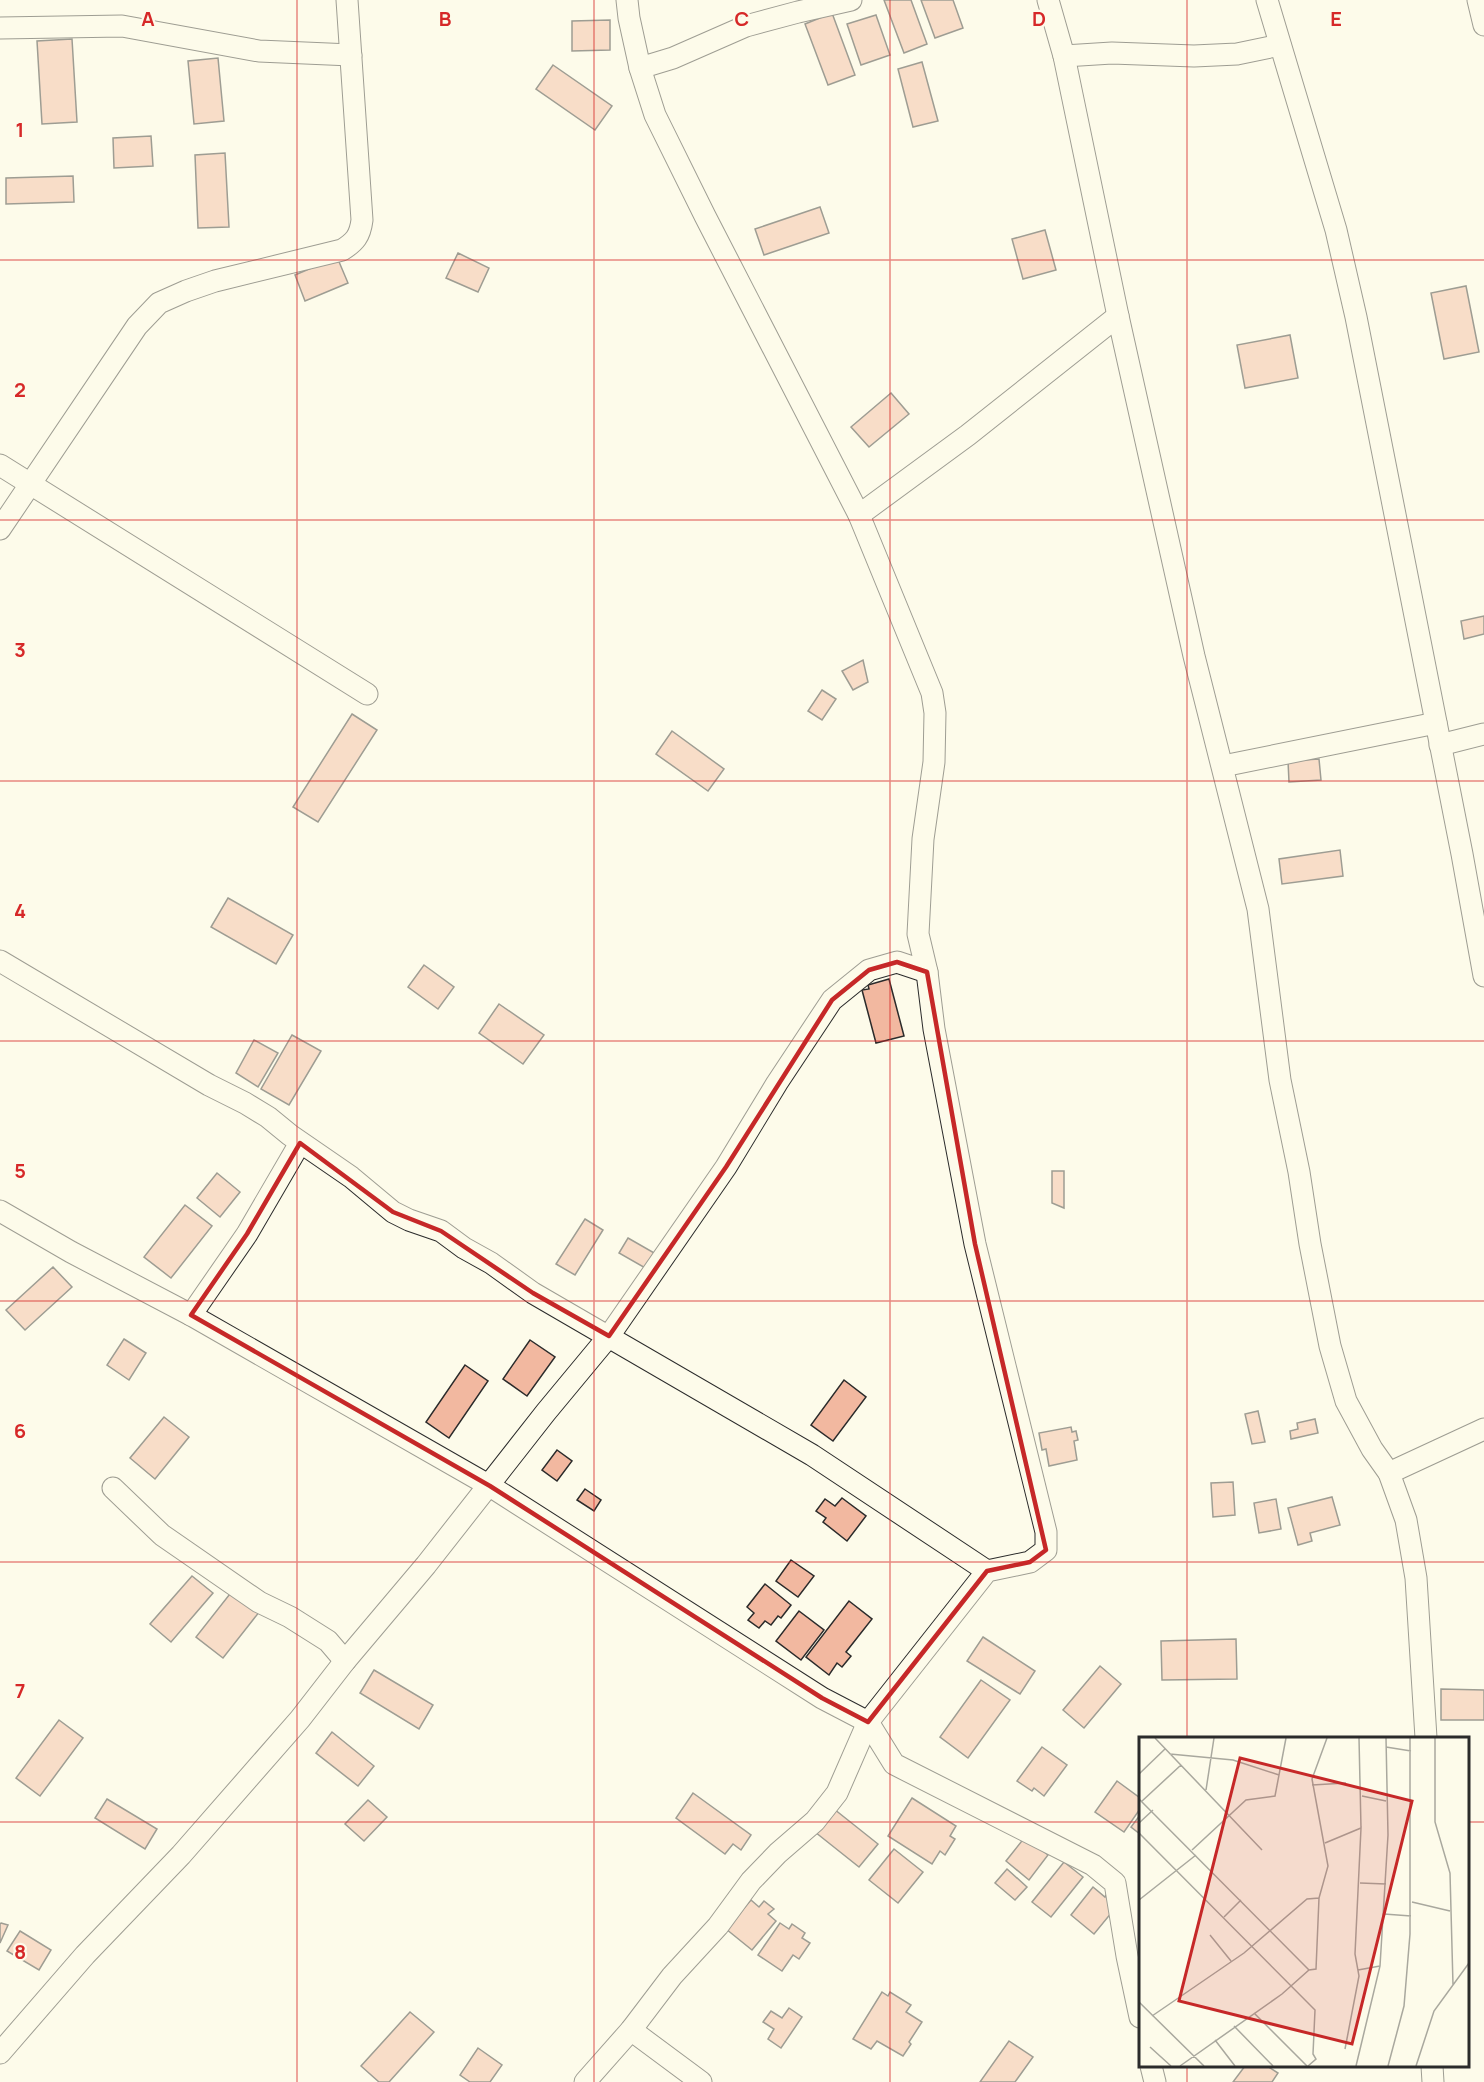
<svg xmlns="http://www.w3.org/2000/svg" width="1484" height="2082" viewBox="0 0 1484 2082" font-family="Manrope,sans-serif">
  <rect width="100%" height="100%" fill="#fdfbea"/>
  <g fill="#f2b8a0" stroke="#2b2b2b" stroke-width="1.5">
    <polygon points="884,0 911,0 927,44 904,53"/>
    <polygon points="921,0 953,0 963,28 935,38"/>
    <polygon points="832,13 855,75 828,85 805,24"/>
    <polygon points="876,15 890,55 861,65 847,24"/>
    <polygon points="610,20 610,50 572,51 572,21"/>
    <polygon points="72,39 77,122 42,124 37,41"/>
    <polygon points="218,58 224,121 194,124 188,61"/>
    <polygon points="922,62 938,121 913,127 898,69"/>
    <polygon points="553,65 612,106 595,130 536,89"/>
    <polygon points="151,136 153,166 114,168 113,138"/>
    <polygon points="225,153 229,227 198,228 195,155"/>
    <polygon points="73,176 74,202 6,204 6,178"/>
    <polygon points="820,207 829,233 764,255 755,229"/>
    <polygon points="1045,230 1056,270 1023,279 1012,239"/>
    <polygon points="458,253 489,268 478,292 446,278"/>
    <polygon points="337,257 348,283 305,301 295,275"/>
    <polygon points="1466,286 1479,352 1444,359 1431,293"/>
    <polygon points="1290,335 1298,378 1245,388 1237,345"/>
    <polygon points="891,393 909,414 869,447 851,427"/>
    <polygon points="1484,616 1484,634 1464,639 1461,621"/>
    <polygon points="863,660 868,682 853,690 842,671"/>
    <polygon points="822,690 836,699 822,720 808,711"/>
    <polygon points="352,714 377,730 318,822 293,807"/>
    <polygon points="672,731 724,769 708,791 656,754"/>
    <polygon points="1319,759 1321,780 1289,782 1288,761"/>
    <polygon points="1340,850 1343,876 1282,884 1279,859"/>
    <polygon points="228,898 293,935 276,964 211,927"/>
    <polygon points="424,965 454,987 438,1009 408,987"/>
    <polygon points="889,979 904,1036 876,1043 862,990 869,989 868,985"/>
    <polygon points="499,1004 544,1035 523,1064 479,1033"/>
    <polygon points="292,1035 321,1051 289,1105 261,1089"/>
    <polygon points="254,1040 278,1053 258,1087 236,1073"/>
    <polygon points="1052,1171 1064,1171 1064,1208 1052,1203"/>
    <polygon points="217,1173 240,1192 220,1217 197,1198"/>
    <polygon points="185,1205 212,1226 171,1278 144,1257"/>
    <polygon points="585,1219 603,1230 575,1275 556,1264"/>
    <polygon points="628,1238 656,1254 647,1269 619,1253"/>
    <polygon points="53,1267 72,1287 25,1330 6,1310"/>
    <polygon points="124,1339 146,1353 129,1380 107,1365"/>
    <polygon points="530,1340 555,1357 527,1396 503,1379"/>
    <polygon points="465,1365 488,1381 449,1438 426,1422"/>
    <polygon points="844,1380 866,1397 833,1441 811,1425"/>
    <polygon points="1258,1411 1265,1442 1252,1444 1245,1414"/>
    <polygon points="164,1417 189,1437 155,1479 130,1458"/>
    <polygon points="1315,1419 1318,1433 1291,1439 1290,1431 1298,1429 1297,1423"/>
    <polygon points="1071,1427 1072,1432 1076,1431 1078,1440 1074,1441 1077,1460 1049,1466 1046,1449 1042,1450 1039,1433"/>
    <polygon points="557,1450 572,1461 557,1481 542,1470"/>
    <polygon points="1233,1482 1235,1515 1213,1517 1211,1483"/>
    <polygon points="585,1489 601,1500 594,1511 577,1500"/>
    <polygon points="1332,1497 1340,1525 1310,1533 1312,1541 1298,1545 1288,1508"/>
    <polygon points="842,1498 866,1516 847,1541 823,1522 826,1518 816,1511 825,1499 835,1506"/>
    <polygon points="1276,1499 1281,1529 1259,1533 1254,1503"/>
    <polygon points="791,1560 814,1576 798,1597 776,1581"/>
    <polygon points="192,1576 213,1593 171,1642 150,1624"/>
    <polygon points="765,1584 791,1605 781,1618 778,1616 771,1625 765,1621 759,1628 748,1620 754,1613 747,1607"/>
    <polygon points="233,1590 260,1611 223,1658 196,1637"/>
    <polygon points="849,1601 872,1619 846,1652 851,1656 842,1667 837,1663 829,1675 806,1657"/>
    <polygon points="799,1611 824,1630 801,1660 776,1641"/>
    <polygon points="983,1637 1035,1671 1020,1694 967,1661"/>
    <polygon points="1236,1639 1237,1679 1162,1680 1161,1641"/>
    <polygon points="1100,1666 1121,1684 1084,1728 1063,1710"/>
    <polygon points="374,1670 433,1705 419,1729 360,1693"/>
    <polygon points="981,1680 1010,1700 968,1758 940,1737"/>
    <polygon points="1441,1689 1484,1690 1484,1720 1441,1720"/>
    <polygon points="59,1720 83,1738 40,1796 16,1778"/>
    <polygon points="332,1732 374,1766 358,1786 316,1753"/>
    <polygon points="1042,1747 1067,1765 1044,1796 1034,1788 1032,1791 1017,1781"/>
    <polygon points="1117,1781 1140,1798 1140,1809 1124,1832 1095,1812"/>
    <polygon points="693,1793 751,1835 741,1850 733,1844 725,1854 676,1818"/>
    <polygon points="912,1798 956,1826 950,1836 955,1839 945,1855 940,1851 932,1864 888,1836"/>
    <polygon points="107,1799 157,1829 145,1849 95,1818"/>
    <polygon points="368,1800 387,1817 364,1841 345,1824"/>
    <polygon points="834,1809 878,1844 859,1867 815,1832"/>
    <polygon points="1140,1815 1140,1834 1131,1827"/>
    <polygon points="1025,1837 1048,1855 1029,1880 1006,1861"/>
    <polygon points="894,1849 923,1872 898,1903 869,1880"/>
    <polygon points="1064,1862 1083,1877 1051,1917 1032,1902"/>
    <polygon points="1007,1869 1027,1887 1015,1900 995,1883"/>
    <polygon points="1093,1887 1105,1897 1108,1892 1117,1906 1094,1934 1071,1915"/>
    <polygon points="751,1900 759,1907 764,1901 774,1909 768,1914 776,1921 752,1950 726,1929"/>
    <polygon points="1,1923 8,1925 0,1943 0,1924"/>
    <polygon points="780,1923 789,1929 792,1924 805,1933 802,1938 810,1943 799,1959 793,1955 782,1971 758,1955"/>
    <polygon points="20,1931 51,1950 39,1970 7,1951"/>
    <polygon points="882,1992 888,1996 890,1992 911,2005 906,2012 922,2022 909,2042 911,2044 903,2056 877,2041 871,2049 853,2039"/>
    <polygon points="789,2008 802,2017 781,2048 768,2039 774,2029 763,2022 771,2011 782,2018"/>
    <polygon points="410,2012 434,2032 389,2082 379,2082 361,2066"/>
    <polygon points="1009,2041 1033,2057 1015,2082 980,2082"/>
    <polygon points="478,2048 502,2065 490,2082 470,2082 460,2075"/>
    <polygon points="1245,2066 1267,2066 1278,2073 1272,2082 1233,2082"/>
  </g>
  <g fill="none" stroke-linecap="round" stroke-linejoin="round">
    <defs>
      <g id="minor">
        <polyline points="1048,0 1064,56 1118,316"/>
        <polyline points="1267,0 1336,230 1356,317 1462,854 1484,976"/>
        <polyline points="1478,0 1484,25"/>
        <polyline points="0,28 122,26 259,51 351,55"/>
        <polyline points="1064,56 1112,53 1194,56 1237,54 1280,45"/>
        <polyline points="640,68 673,58 746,26 798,12 851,0"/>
        <polyline points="0,465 367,694"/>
        <polyline points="859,515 968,435 1118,316 1194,656 1258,909 1280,1080 1299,1172 1310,1244 1330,1346 1346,1401 1372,1449 1389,1473 1406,1520 1416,1578 1426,1738"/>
        <path d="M0 529 137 326 159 303 186 291 215 281 342 250C355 242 360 236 362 220L347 0"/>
        <polyline points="1440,745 1484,734"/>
        <polyline points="1223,766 1436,723"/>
        <polyline points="0,961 209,1085 245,1103 268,1117 290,1135 351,1177 393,1212 409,1220 441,1231 464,1248 491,1263 533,1293 812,1455 987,1571"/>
        <polyline points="0,1211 71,1252 191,1315 490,1486 822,1698 868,1722 894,1764 1093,1865 1115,1883 1127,1956 1140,2017"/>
        <polyline points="191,1315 247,1234 300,1143"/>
        <polyline points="1389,1473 1484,1429"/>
        <polyline points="113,1488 162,1535 259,1602 290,1617 328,1641 345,1661"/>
        <polyline points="631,2030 701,2082"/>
        <polyline points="0,2053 85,1955 181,1855 300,1719 345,1661 426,1565 546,1412 609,1336 726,1167 777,1083 832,1000 869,970 897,962 927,972 918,934 923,839 934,762 935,713 932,693 859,515 705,216 655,115 640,68 629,18 627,0"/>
        <polyline points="1151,2066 1155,2082"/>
        <polyline points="1432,2066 1433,2082"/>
        <polyline points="585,2082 631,2030 672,1976 718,1926 751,1881 778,1853 815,1821 837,1793 868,1722 987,1571 1030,1562 1046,1550 1046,1532 975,1244 934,1029 927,972"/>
      </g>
    </defs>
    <use href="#minor" stroke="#2b2b2b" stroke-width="23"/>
    <use href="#minor" stroke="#fdfbea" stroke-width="21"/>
  </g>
  <path d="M0 0H1484V2082H0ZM897 962 927 972 975 1244 1046 1550 1030 1562 987 1571 868 1722 822 1698 490 1486 191 1315 247 1234 300 1143 393 1212 441 1231 533 1293 609 1336 726 1167 832 1000 869 970Z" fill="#fdfbea" fill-opacity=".55" fill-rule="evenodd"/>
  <path fill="none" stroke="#c62828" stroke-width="4.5" stroke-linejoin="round" d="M897 962 927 972 975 1244 1046 1550 1030 1562 987 1571 868 1722 822 1698 490 1486 191 1315 247 1234 300 1143 393 1212 441 1231 533 1293 609 1336 726 1167 832 1000 869 970Z"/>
  <path fill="none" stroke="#d62828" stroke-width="1.5" stroke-opacity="0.55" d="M297 0V2082M594 0V2082M890 0V2082M1187 0V1738M0 260H1484M0 520H1484M0 781H1484M0 1041H1484M0 1301H1484M0 1562H1484M0 1822H1140M1468 1822H1484M1187 2066V2082"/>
  <g transform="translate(1139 1737)">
    <rect width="330" height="330" fill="#fdfbea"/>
    <path fill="none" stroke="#a9a89e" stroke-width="1.5" d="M16 1 123 113M220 1 222 91M296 1V85L311 136 314 248M247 10 272 14M31 17 94 23 140 38M0 37 26 12M173 48 207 46M67 53 75 1M223 59 247 64M0 62 170 233M2 65 42 28M0 86 14 73M0 96 176 273 174 317 177 322 169 329M186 106 222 91 216 217 220 239 206 312M53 113 107 63 136 59 147 1M221 146 247 147M0 163 57 118M273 165 311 174M245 177 272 179M85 180 102 163M71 198 92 224M219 233 241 229M0 265 65 329M115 276 168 329M13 279 105 216 168 162 180 161 189 129 173 42 188 1M95 289 134 329M76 303 96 329M11 310 32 329M41 329 143 257 170 233 177 232 180 161M217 329 241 229 249 98 247 1M249 329 265 269 271 197V1M277 329 295 274 330 226"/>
    <path fill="#c62828" fill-opacity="0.15" stroke="#c62828" stroke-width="3" d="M101 21 273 64 213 307 40 264Z"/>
    <rect width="330" height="330" fill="none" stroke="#2b2b2b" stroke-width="3"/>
  </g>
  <g font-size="20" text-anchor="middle" font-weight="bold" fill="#d62828" stroke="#fdfbea" stroke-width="4.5" stroke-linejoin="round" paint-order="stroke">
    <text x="148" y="26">A</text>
    <text x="445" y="26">B</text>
    <text x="742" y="26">C</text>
    <text x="1039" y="26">D</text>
    <text x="1336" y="26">E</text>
    <text x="20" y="137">1</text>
    <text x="20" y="397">2</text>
    <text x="20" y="657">3</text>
    <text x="20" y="918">4</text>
    <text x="20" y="1178">5</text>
    <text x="20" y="1438">6</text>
    <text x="20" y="1698">7</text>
    <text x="20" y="1959">8</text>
  </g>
</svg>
